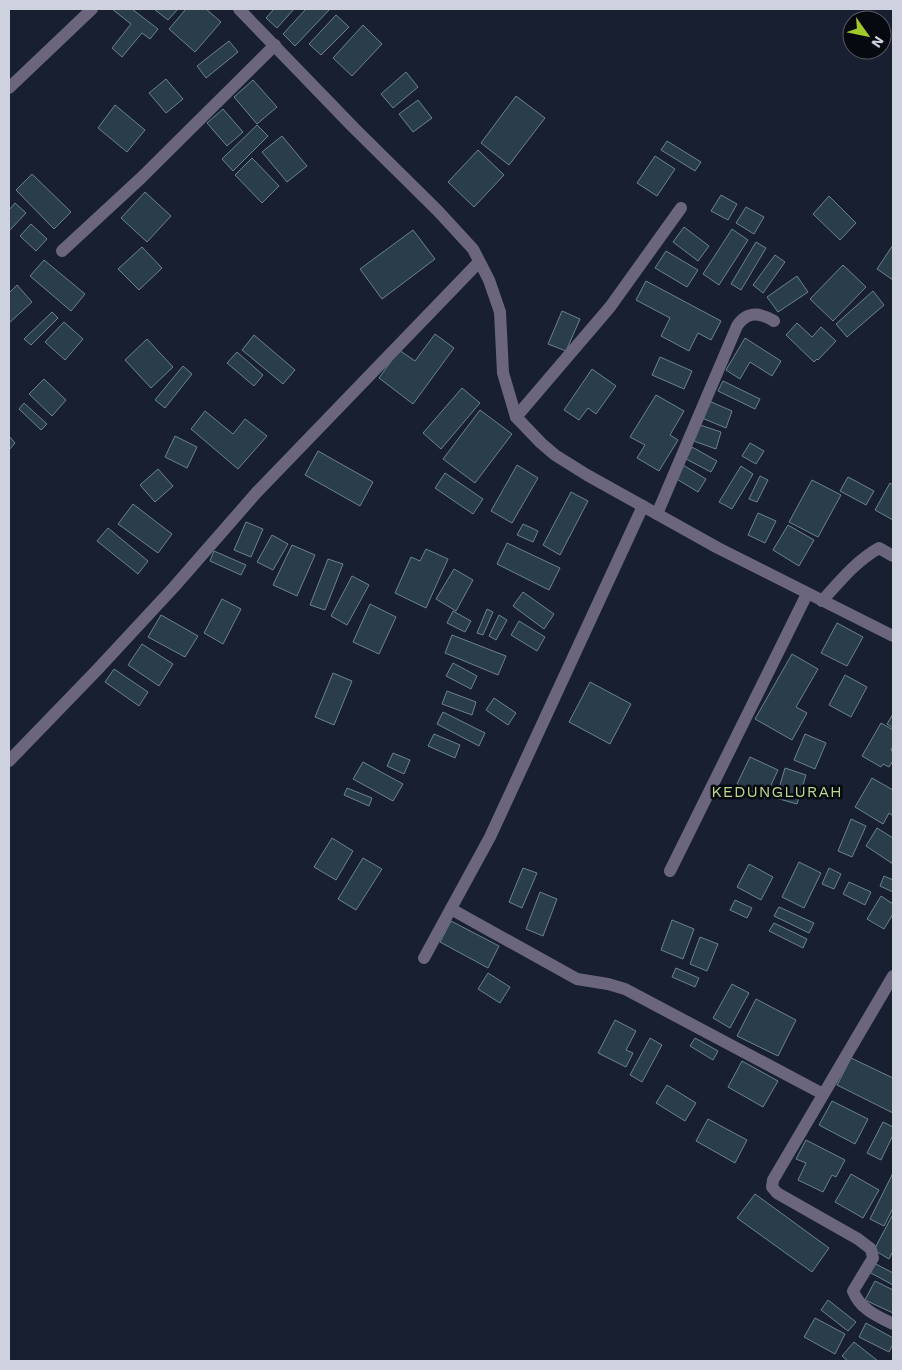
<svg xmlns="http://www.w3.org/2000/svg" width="902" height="1370" viewBox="0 0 902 1370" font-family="'Work Sans',sans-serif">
  <rect width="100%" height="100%" fill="#181f30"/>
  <g fill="#293d4a" stroke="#6c8290">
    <polygon points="112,9 132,9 158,29 150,39 142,33 122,57 112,48 131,24"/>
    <polygon points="154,9 178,9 168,20"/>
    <polygon points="186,9 206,9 221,22 195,52 169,29"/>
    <polygon points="274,9 294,9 277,28 266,18"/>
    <polygon points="306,9 330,9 295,46 283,34"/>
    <polygon points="336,15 349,27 321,55 309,44"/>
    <polygon points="363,25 382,44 352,76 333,58"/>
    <polygon points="229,41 238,52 206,78 197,66"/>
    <polygon points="406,72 418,87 393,108 381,94"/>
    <polygon points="166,79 183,99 166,113 149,93"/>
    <polygon points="253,80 277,107 257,124 234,97"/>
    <polygon points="516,96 545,118 509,165 481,143"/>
    <polygon points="418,100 432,118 413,132 399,114"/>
    <polygon points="115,105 145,130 127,152 98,128"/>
    <polygon points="223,109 243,132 227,146 207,123"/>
    <polygon points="257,125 268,136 233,171 222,159"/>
    <polygon points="282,136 307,166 287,182 262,152"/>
    <polygon points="667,141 701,162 695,171 661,150"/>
    <polygon points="478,150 504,175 474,207 448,182"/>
    <polygon points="655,156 675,169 657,196 637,183"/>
    <polygon points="252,158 279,186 262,203 235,175"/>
    <polygon points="32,174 71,212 54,229 16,190"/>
    <polygon points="145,192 171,216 147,242 121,218"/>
    <polygon points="721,195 737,204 728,220 711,211"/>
    <polygon points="829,196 856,223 840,240 813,214"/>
    <polygon points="15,203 26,213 9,231 9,210"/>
    <polygon points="746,207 764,217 754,234 736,223"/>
    <polygon points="31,224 47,239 36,251 20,236"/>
    <polygon points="684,227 709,246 698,261 673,242"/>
    <polygon points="732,229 748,240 719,285 703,274"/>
    <polygon points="413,230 435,259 382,299 360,269"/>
    <polygon points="756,242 766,248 741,290 731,284"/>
    <polygon points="893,245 893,280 877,269"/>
    <polygon points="142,247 162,268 139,290 118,269"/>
    <polygon points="666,251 698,270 687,287 655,268"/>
    <polygon points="775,255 785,262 763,293 753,285"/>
    <polygon points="44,260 85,294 71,311 30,276"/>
    <polygon points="843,265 866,287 833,321 810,299"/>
    <polygon points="797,276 808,292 778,312 767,297"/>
    <polygon points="646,281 721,321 711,340 698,333 689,351 661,336 670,318 636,300"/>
    <polygon points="17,285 32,302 9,323 9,293"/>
    <polygon points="873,291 884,305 847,337 836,324"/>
    <polygon points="562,311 580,319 566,351 548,344"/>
    <polygon points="52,312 58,318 31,345 24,339"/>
    <polygon points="64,322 83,339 65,360 45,342"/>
    <polygon points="797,323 812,337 821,327 836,341 818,360 817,359 814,362 786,335"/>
    <polygon points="435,334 454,348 413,404 379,378 399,350 415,361"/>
    <polygon points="254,335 295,370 283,384 242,350"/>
    <polygon points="745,338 781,361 772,376 750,362 740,379 726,370"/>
    <polygon points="147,339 173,367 151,388 125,360"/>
    <polygon points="237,352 263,375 254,386 227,363"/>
    <polygon points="660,357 692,371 684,389 652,375"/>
    <polygon points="183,366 192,374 165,408 155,400"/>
    <polygon points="592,369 616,386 596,414 588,408 579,420 564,410"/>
    <polygon points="44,379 66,400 52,416 29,394"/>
    <polygon points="723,381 760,399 755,409 718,391"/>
    <polygon points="462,388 480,403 441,449 423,433"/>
    <polygon points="656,395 684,411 670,435 678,440 659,471 637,458 645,445 630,437"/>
    <polygon points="709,401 732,411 726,428 702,418"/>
    <polygon points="24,403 47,424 41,430 19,409"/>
    <polygon points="480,410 512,434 475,483 443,459"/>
    <polygon points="205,411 233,434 245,419 267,436 238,469 191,429"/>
    <polygon points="697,424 721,432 716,449 691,440"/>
    <polygon points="9,436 15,443 9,450"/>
    <polygon points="175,436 197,447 187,468 165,457"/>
    <polygon points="750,443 764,451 756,464 742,456"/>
    <polygon points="692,447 717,461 711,472 686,459"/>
    <polygon points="318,451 373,482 360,506 305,475"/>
    <polygon points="517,465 538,478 512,523 491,511"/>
    <polygon points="683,465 706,479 698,492 675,478"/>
    <polygon points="741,466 753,474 732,509 719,502"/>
    <polygon points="158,469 173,486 155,502 140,485"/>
    <polygon points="445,473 483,499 473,514 435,488"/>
    <polygon points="760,476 768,480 757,502 749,499"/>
    <polygon points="848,477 874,491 866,505 840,491"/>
    <polygon points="812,480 841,495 818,537 789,522"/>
    <polygon points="890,483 893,485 893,520 875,510"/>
    <polygon points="571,492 588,501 560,555 543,545"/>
    <polygon points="133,504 172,534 158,553 118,524"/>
    <polygon points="758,513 776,521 765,543 748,535"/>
    <polygon points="246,522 263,529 251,557 234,550"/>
    <polygon points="523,524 538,531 533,542 517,535"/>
    <polygon points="788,525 814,540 799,566 773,550"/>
    <polygon points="108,528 148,561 138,574 97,541"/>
    <polygon points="272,535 288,544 273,570 257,562"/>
    <polygon points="507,543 560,568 549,590 497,564"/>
    <polygon points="292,545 315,555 297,596 273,585"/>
    <polygon points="426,549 448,559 426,608 395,593 411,557 420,561"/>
    <polygon points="214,551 246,565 241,575 210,561"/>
    <polygon points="328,559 343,564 325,610 310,605"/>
    <polygon points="454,569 473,580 456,611 436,599"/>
    <polygon points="352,576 369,585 347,625 331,616"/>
    <polygon points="523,592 554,614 544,629 513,606"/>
    <polygon points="222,599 241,609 223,644 204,633"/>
    <polygon points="370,604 396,617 379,654 353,642"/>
    <polygon points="487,609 493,612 483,635 477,633"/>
    <polygon points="453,611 471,621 465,632 447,623"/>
    <polygon points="161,615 198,636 185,657 148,637"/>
    <polygon points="499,615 507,620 496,640 489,636"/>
    <polygon points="519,621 545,637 537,651 511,635"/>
    <polygon points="837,623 863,637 847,666 821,653"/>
    <polygon points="452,635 506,656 498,675 445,653"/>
    <polygon points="142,644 173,664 159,686 128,665"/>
    <polygon points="792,654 818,669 796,707 807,713 792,740 755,719"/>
    <polygon points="453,663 477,676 471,689 446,676"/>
    <polygon points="114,669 148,692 139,706 105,682"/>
    <polygon points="333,673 352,681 334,725 315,717"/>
    <polygon points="845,675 867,687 851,717 829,705"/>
    <polygon points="590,682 631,704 610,744 569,722"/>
    <polygon points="447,691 476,702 472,715 442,704"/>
    <polygon points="494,698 516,713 508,725 486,710"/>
    <polygon points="443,712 485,733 479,746 437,724"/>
    <polygon points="893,714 893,728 887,724"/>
    <polygon points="881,723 893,730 893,746 891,750 893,752 893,761 889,767 883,764 881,767 862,756"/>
    <polygon points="434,734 460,745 455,758 428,746"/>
    <polygon points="805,734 826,743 815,769 794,760"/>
    <polygon points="393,753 410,760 404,774 387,766"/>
    <polygon points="750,757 778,770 765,798 737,784"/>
    <polygon points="363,762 403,784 393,801 353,779"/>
    <polygon points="785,768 806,775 797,804 776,798"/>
    <polygon points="872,778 893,790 893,816 889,813 883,824 855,807"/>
    <polygon points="347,788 372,798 369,806 344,795"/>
    <polygon points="851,819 866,826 852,857 838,851"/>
    <polygon points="877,828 893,838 893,864 866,846"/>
    <polygon points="332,838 353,851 336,880 314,867"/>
    <polygon points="363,858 382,869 356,910 338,899"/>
    <polygon points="799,862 821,873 804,908 782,897"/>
    <polygon points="749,864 773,877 761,900 737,887"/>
    <polygon points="523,868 537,873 522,908 509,902"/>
    <polygon points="829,868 841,874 834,889 822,884"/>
    <polygon points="884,876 893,880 893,892 880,886"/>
    <polygon points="849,882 871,892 865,905 843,894"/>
    <polygon points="540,892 557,899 543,936 526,929"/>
    <polygon points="881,896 893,904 893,914 884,929 867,919"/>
    <polygon points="735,900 752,908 747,918 730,910"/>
    <polygon points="779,907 814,923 809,933 774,916"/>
    <polygon points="672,920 694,929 683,959 661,950"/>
    <polygon points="451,921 499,946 488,968 440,942"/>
    <polygon points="774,923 807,939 803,948 769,931"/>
    <polygon points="700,937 718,944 707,971 690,964"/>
    <polygon points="676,968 699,978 695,987 672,977"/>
    <polygon points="488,973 510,987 500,1003 478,989"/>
    <polygon points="732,984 749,993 730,1028 713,1018"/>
    <polygon points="756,999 796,1020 778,1056 737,1036"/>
    <polygon points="615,1020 636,1031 626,1050 633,1053 626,1067 598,1053"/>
    <polygon points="650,1038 662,1045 642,1082 630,1075"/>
    <polygon points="695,1038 718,1051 713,1060 690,1046"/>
    <polygon points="851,1058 893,1078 893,1113 837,1085"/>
    <polygon points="742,1061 778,1081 763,1107 728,1087"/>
    <polygon points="667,1085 696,1103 685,1121 656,1103"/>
    <polygon points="832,1101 868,1119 855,1144 819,1125"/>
    <polygon points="708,1119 747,1140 735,1163 696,1141"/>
    <polygon points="883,1122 893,1127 893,1135 881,1160 867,1153"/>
    <polygon points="806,1140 845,1160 836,1177 832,1175 823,1192 798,1180 806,1163 796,1159"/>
    <polygon points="893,1173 893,1208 884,1226 870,1219"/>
    <polygon points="851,1174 879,1190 863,1218 835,1202"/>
    <polygon points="755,1194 829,1248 812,1272 737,1218"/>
    <polygon points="893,1214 893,1251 889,1259 874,1250"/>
    <polygon points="874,1263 893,1273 893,1285 869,1272"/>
    <polygon points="875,1281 893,1290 893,1313 865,1300"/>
    <polygon points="828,1300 856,1322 848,1331 821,1310"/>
    <polygon points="815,1318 845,1334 835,1354 804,1337"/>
    <polygon points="866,1323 893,1338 893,1344 889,1352 859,1337"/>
    <polygon points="854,1342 878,1361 848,1361 842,1356"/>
  </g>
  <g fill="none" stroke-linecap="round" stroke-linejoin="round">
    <g stroke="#6b667e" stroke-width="12">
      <polyline points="239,9 354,128 438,211 473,249 489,280 500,312 503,373 516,417 541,443 555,455 587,475 718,548 893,636"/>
      <polyline points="9,88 92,9"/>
      <polyline points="62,251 141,178 275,45"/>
      <polyline points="516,417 610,307 681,208"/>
      <path d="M657 514 737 326C747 311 759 312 774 321"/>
      <path d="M822 601C839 582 856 561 879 548L893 556"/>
      <polyline points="9,761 97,670 174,587 257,492 479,262"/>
      <polyline points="670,871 807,594"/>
      <polyline points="451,909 577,979 608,984 625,989 823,1094"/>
      <polyline points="424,958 490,837 643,506"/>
      <path d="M893 976 773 1180 772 1187 777 1193 858 1239 871 1249 873 1258 853 1291C860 1309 877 1316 893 1324"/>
    </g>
  </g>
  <g text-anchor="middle" stroke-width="5" stroke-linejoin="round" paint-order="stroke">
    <g font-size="16" letter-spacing="1" fill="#bfd88f" stroke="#060910">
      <text x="777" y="797">KEDUNGLURAH</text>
    </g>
  </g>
  <rect width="902" height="1370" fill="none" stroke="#cdd2de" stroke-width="20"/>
  <g transform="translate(867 35) rotate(123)"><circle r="24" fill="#060910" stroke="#565962"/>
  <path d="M0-4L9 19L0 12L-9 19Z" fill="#a0c92b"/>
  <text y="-8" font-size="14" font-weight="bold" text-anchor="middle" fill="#cdd2de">N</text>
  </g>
</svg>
